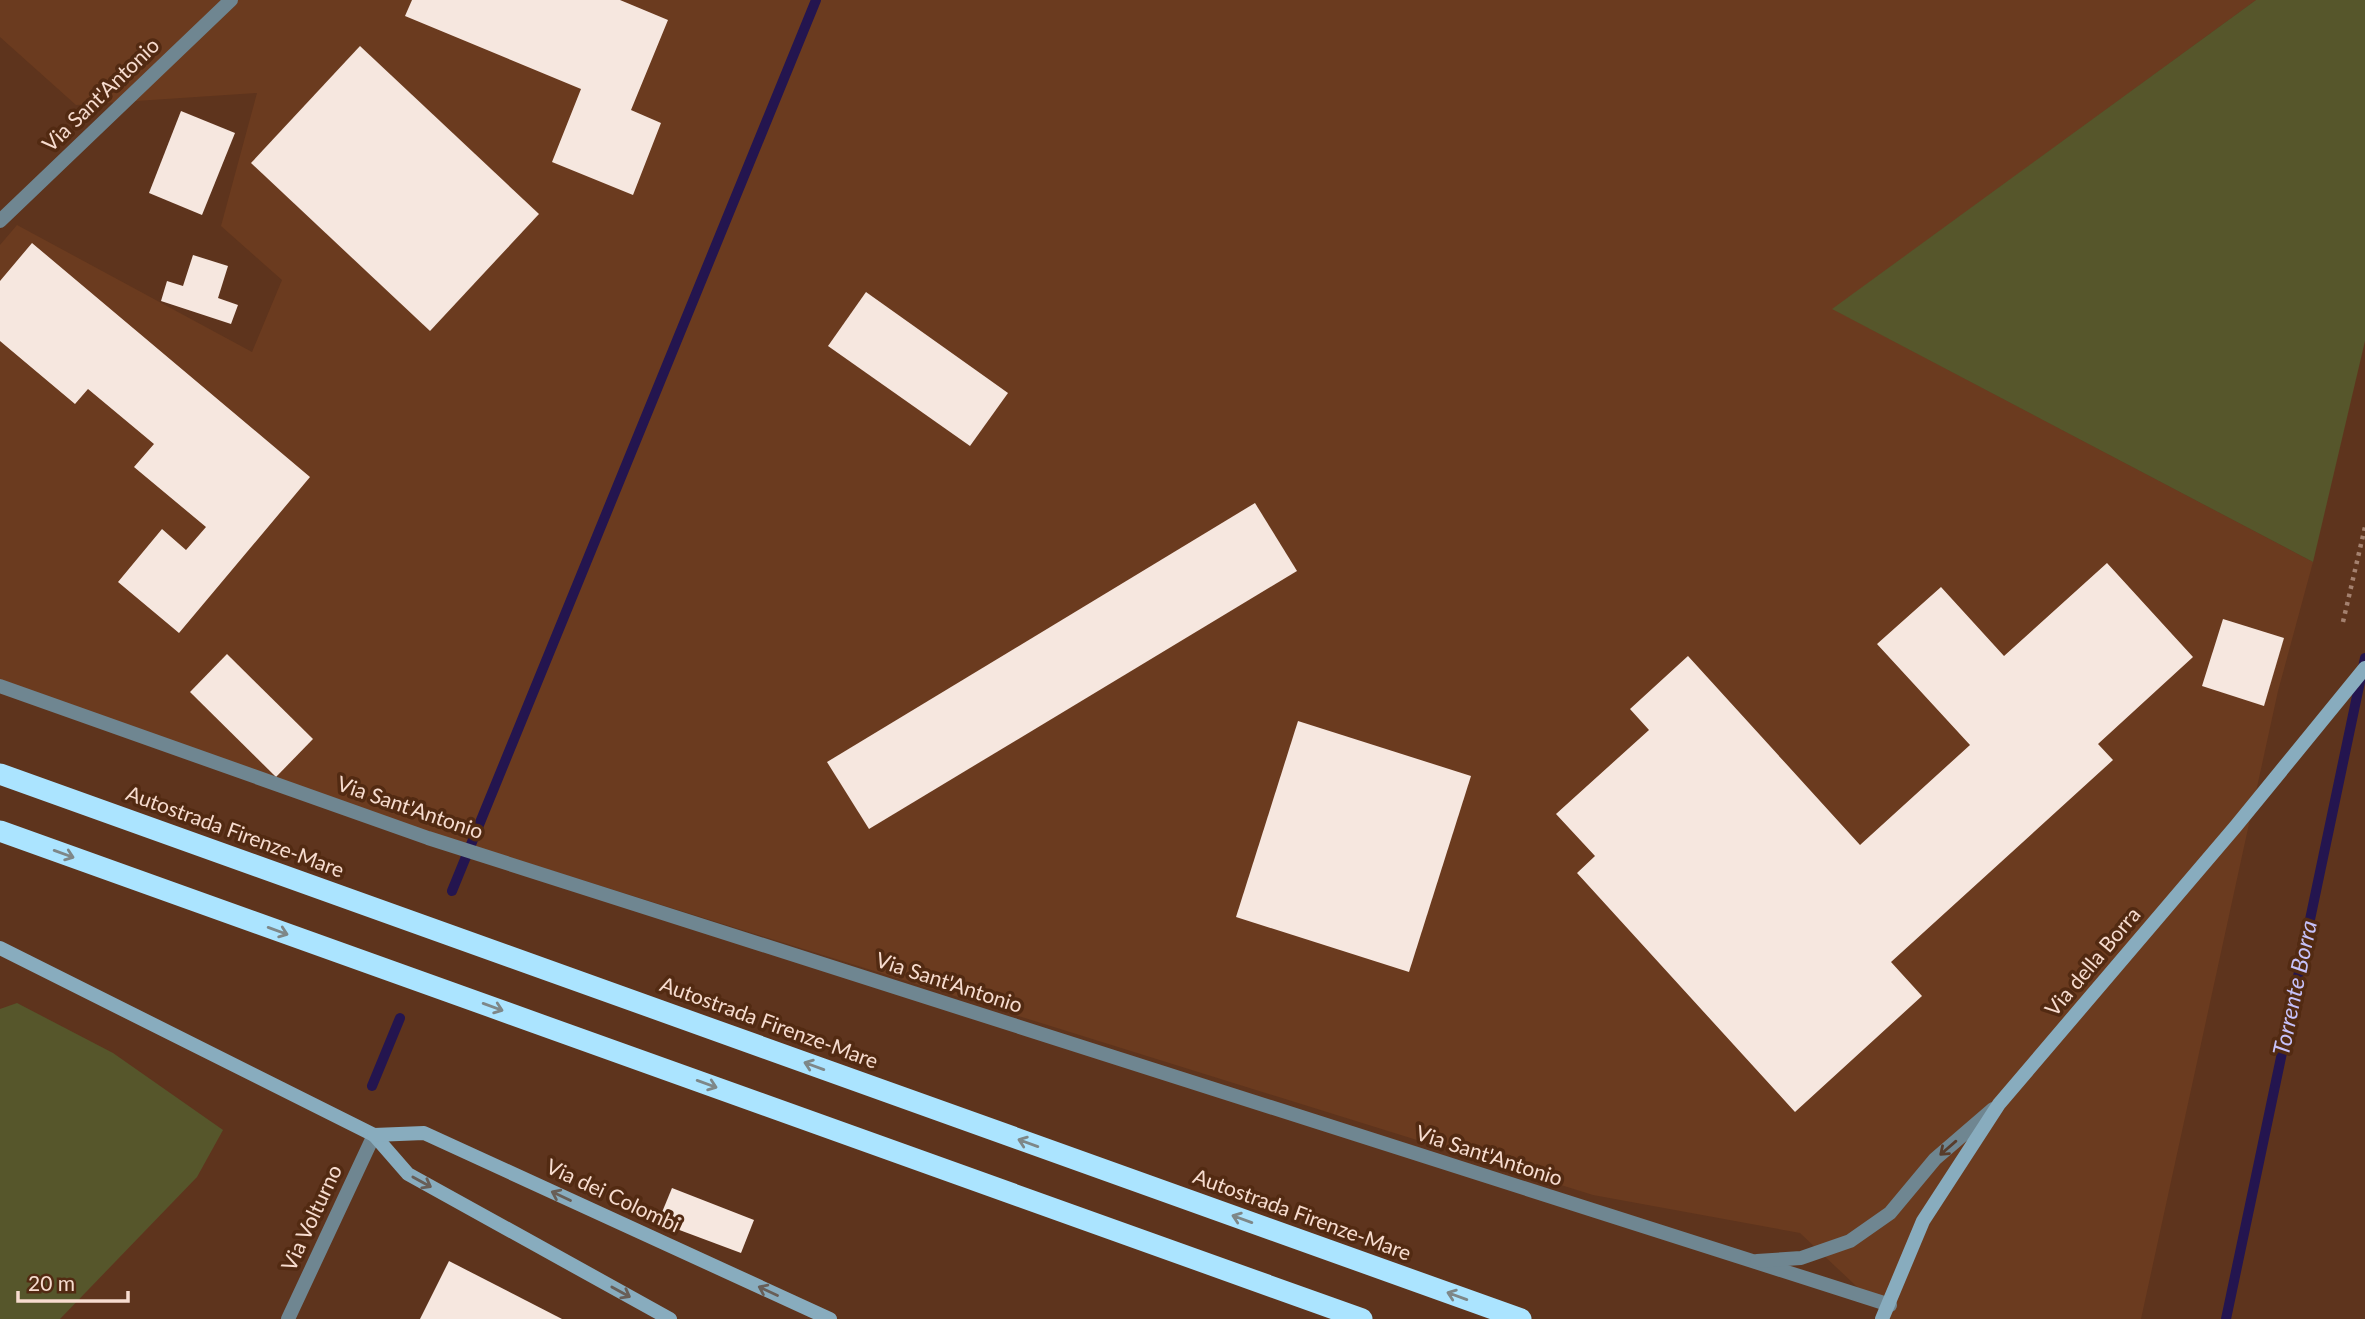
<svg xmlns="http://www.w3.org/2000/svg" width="2365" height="1319" viewBox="0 0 2365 1319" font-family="Lato,sans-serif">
  <rect width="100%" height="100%" fill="#5e341d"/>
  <polygon fill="#6b3b1f" points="0,0 2256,0 1833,309 2313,562 2278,691 2141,1319 1891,1319 1800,1233 1593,1195 428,832 0,681 0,245 17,225 252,352 282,280 221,226 257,93 76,105 0,37"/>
  <g fill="#56562b">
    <polygon points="2256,0 2365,0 2365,341 2313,562 1832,309"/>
    <polygon points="17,1003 113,1053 223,1130 197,1177 60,1319 0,1319 0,1009"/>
  </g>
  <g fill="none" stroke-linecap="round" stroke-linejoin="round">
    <g stroke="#24154f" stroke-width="10">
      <polyline points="452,891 816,0"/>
      <polyline points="372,1086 400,1018"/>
      <polyline points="2226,1319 2365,658"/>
    </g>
  </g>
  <g fill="#f6e7df">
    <polygon points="412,0 620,0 668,20 631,110 661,123 633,195 552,162 581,89 405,16"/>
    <polygon points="360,46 539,214 430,331 251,163"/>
    <polygon points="181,111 235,133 202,215 149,193"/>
    <polygon points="32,243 310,477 179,633 118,582 162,529 186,550 206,527 134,467 154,444 88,389 75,404 0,341 0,281"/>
    <polygon points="193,255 228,266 218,298 238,305 231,324 161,301 167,281 183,286"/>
    <polygon points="866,292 1008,393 970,446 828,346"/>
    <polygon points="1255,503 1297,571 869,829 827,762"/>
    <polygon points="2107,563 2193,657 2098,744 2113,760 1891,962 1922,996 1795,1112 1577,873 1595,856 1556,814 1649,730 1630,709 1688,656 1860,845 1970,745 1877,644 1941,587 2004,656"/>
    <polygon points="2223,619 2284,638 2264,706 2202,686"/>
    <polygon points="227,654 313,739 276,777 190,692"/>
    <polygon points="1298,721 1471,776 1409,972 1236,917"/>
    <polygon points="672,1188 754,1220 741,1253 658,1222"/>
    <polygon points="449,1261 562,1319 420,1319"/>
  </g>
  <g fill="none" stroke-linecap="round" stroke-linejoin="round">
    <polyline stroke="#a4816f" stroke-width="4.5" stroke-dasharray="3.5 5" stroke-linecap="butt" points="2343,622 2365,527"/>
    <g stroke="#6f8691" stroke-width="14">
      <polyline points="0,221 231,0"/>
      <polyline points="0,686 428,838 1890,1305"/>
      <polyline points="1757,1261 1801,1258 1850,1241 1890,1213 1935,1159 1993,1109"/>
      <polyline points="288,1319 374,1135"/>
    </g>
    <g stroke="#88acbe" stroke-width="14">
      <polyline points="0,948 374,1135 408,1174 670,1319"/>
      <polyline points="374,1135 424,1133 830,1319"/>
      <polyline points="1882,1319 1923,1221 1999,1104 2236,826 2365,668"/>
    </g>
    <g stroke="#abe4ff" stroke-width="21">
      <polyline points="0,774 1521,1319"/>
      <polyline points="0,831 1362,1319"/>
    </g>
  </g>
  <defs><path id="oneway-shaft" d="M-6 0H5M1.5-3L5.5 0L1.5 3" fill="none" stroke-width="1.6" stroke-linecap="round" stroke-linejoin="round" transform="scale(1.75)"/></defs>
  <g stroke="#7e8788">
    <use href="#oneway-shaft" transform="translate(64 854) rotate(20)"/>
    <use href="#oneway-shaft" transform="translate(278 931) rotate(20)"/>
    <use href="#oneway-shaft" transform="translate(493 1007) rotate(20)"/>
    <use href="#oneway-shaft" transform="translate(814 1066) rotate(-160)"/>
    <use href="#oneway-shaft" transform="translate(707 1084) rotate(20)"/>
    <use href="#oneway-shaft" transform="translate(1028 1143) rotate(-160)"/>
    <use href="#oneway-shaft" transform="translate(1242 1219) rotate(-160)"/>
    <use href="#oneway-shaft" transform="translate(1457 1296) rotate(-160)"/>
  </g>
  <use stroke="#583c2b" href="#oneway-shaft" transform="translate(1948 1148) rotate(139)"/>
  <g stroke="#685e57">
    <use href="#oneway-shaft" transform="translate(422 1182) rotate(29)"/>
    <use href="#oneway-shaft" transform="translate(561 1196) rotate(-155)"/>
    <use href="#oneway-shaft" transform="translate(768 1291) rotate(-155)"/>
    <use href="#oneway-shaft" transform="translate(621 1292) rotate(29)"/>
  </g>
  <g text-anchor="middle" stroke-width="7" stroke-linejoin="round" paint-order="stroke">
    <g font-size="21" fill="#f7dccf" stroke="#522a12">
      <text transform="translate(101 95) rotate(-44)" y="7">Via Sant'Antonio</text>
      <text transform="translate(410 808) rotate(19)" y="7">Via Sant'Antonio</text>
      <text transform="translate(235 832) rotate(20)" y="7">Autostrada Firenze-Mare</text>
      <text transform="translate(2093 962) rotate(-50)" y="7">Via della Borra</text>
      <text transform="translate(949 983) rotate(18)" y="7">Via Sant'Antonio</text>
      <text transform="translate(769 1023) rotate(20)" y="7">Autostrada Firenze-Mare</text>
      <text transform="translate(1489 1156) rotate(18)" y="7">Via Sant'Antonio</text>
      <text transform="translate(613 1196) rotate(25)" y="7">Via dei Colombi</text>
      <text transform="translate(1302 1215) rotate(20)" y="7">Autostrada Firenze-Mare</text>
      <text transform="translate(312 1218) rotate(-65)" y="7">Via Volturno</text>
    </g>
    <g font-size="23" font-style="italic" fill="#c6c1f9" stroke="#522a12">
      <text transform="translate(2295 988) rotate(-78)" y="8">Torrente Borra</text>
    </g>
  </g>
  <path d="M18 1291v10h110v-10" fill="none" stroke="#f7dccf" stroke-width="3.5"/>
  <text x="28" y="1291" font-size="21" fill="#f7dccf" stroke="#522a12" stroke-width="5" paint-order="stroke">20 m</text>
</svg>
